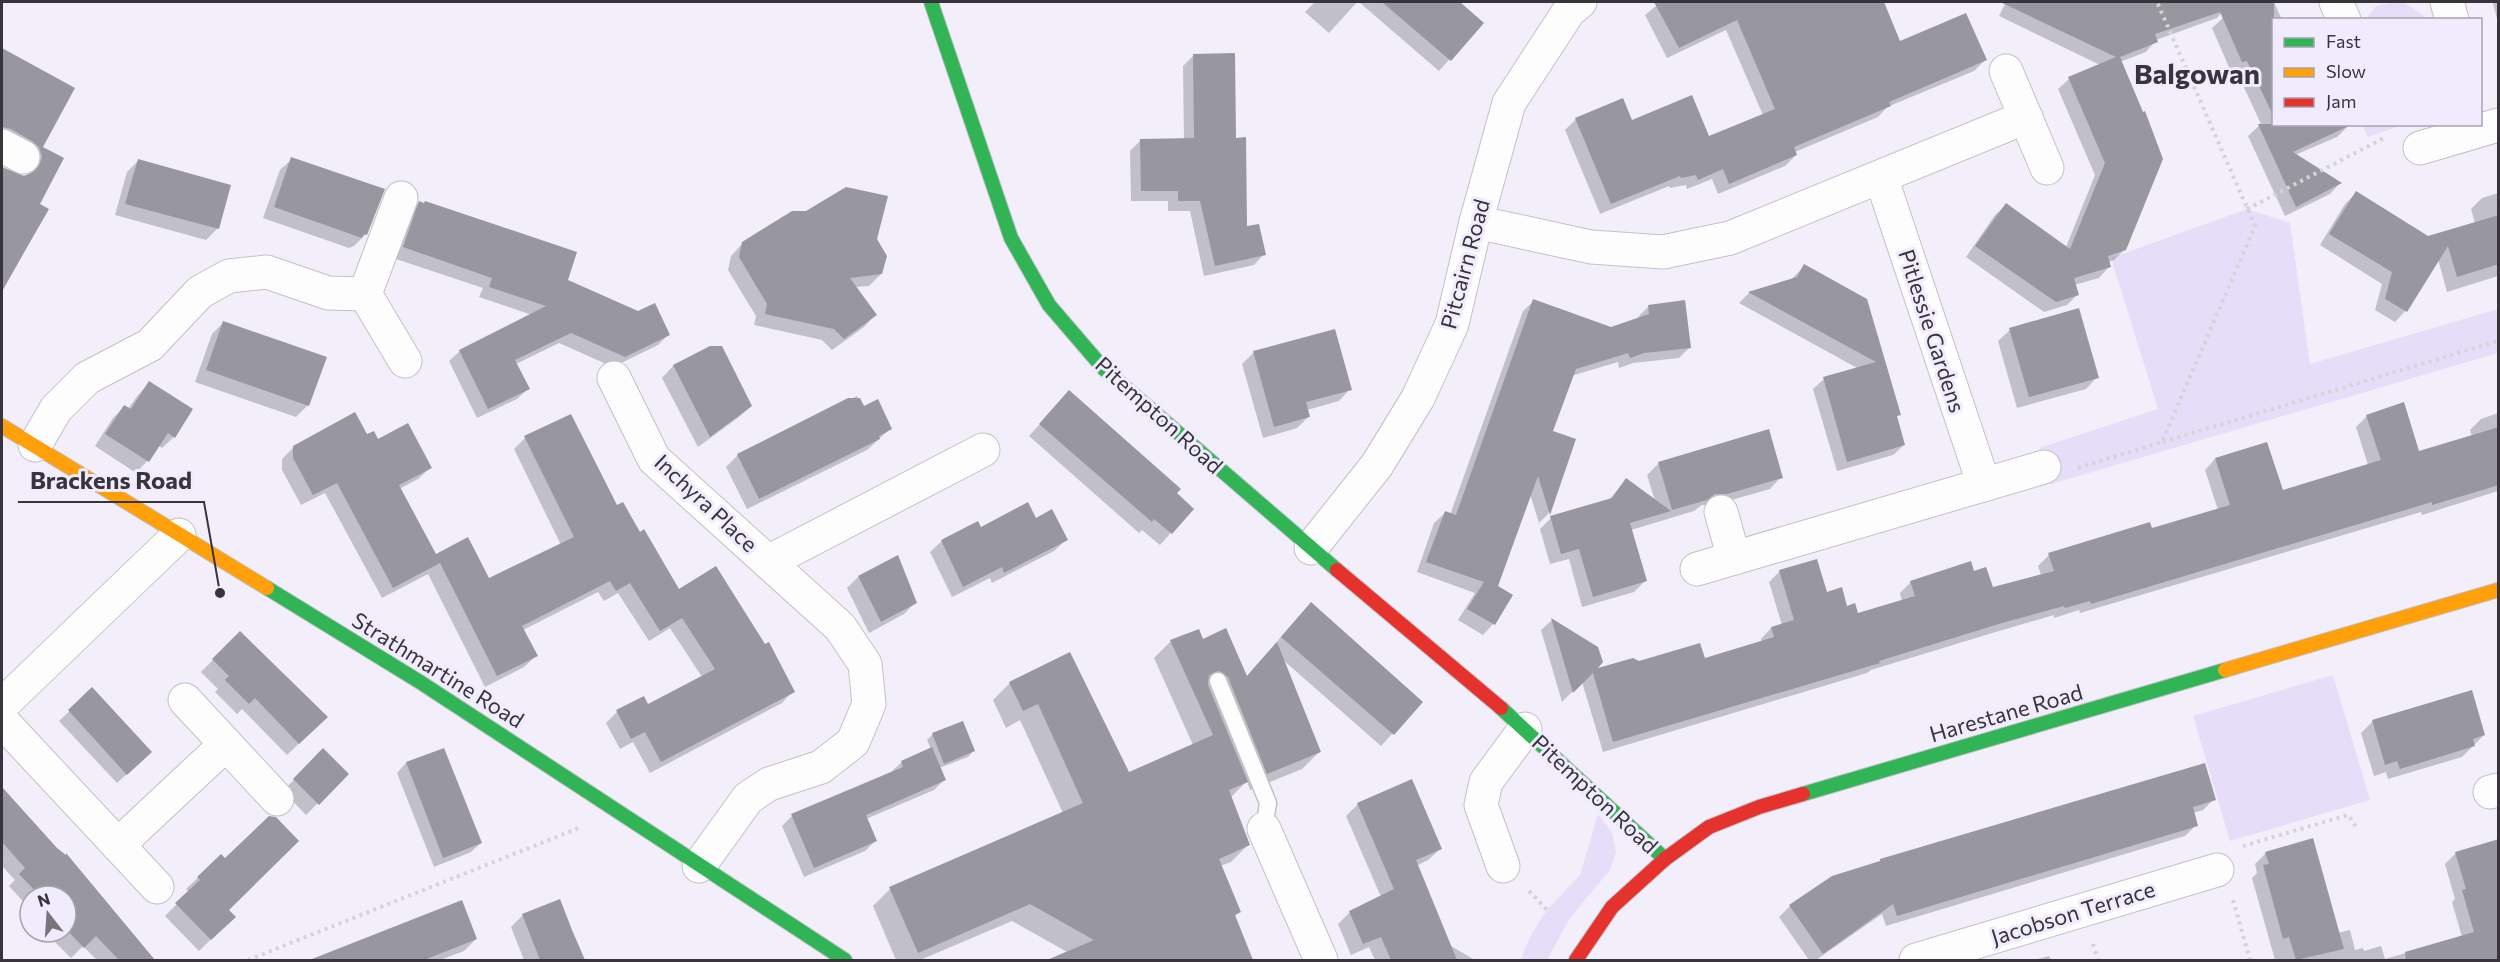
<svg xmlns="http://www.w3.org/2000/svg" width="2500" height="962" viewBox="0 0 2500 962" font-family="Commissioner,sans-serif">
  <rect width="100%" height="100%" fill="#f2effa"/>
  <g fill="#e6def9">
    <polygon points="2395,2 2404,2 2424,16 2425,19 2366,19 2376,6"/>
    <polygon points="2362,125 2402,125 2368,137"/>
    <polygon points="2247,209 2290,223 2310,364 2498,309 2498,353 2051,484 2039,448 2158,409 2111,258"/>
    <polygon points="2333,675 2370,800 2230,841 2193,716"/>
    <polygon points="1598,814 1612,832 1616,852 1610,870 1570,918 1547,960 1520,960 1532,933 1547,910 1580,875"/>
  </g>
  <g fill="#0003">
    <polygon points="1315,2 1357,2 1329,33 1305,12"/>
    <polygon points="1359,2 1458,2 1482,23 1439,71"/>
    <polygon points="1661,2 1808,2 1822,29 1985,60 1974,71 1887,107 1878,117 1795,152 1796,155 1785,166 1718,194 1712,179 1687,189 1686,185 1670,188 1669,186 1600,214 1565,130 1576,119 1631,122 1708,138 1763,115 1726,30 1667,58 1645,15"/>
    <polygon points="2006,2 2117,2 2129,8 2146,2 2231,2 2217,18 2156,40 2146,52 2120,62 2125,249 2114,260 2108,262 2109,267 2099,278 2074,285 2077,295 2067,305 2044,312 1966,257 1995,215 2006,205 2066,247 2095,175 2058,89 2069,79 2100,65 1999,16"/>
    <polygon points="2260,2 2274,2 2282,20 2274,20 2274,124 2348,126 2337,137 2295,155 2340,183 2330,194 2285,216 2248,136 2261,124 2236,70 2231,72 2212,28 2223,18"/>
    <polygon points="2494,2 2498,2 2498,22 2493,4"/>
    <polygon points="2,50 73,89 37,145 62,159 38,204 47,210 2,292 2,185 20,176 30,175 31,167 28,156 36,147 2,128"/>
    <polygon points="1193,56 1235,139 1245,228 1264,254 1254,265 1204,276 1190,211 1168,211 1168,201 1131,201 1130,151 1141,140 1184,140 1183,66"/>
    <polygon points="292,159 366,234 354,246 349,248 263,218 280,170"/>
    <polygon points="138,161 218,228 206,240 115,215 127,172"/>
    <polygon points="2356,193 2428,238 2475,223 2471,209 2482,198 2498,193 2498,276 2447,292 2438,259 2405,311 2395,322 2375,310 2382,284 2320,245 2345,204"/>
    <polygon points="419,203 566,280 638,313 669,334 658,345 613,367 559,343 516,364 528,389 517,399 477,418 449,361 460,351 532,315 479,297 483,288 393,258 409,213"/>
    <polygon points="876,240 881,274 869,286 854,287 875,315 864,327 832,350 822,340 754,325 756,316 728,270 731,256 743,243"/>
    <polygon points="1804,266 1866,300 1899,414 1896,417 1904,445 1893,455 1837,471 1813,389 1824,379 1859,369 1739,303 1749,293 1791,280"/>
    <polygon points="1534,301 1611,329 1639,320 1638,317 1649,306 1689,348 1679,358 1633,363 1619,368 1618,362 1571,376 1551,432 1574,440 1548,514 1539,523 1530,494 1496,587 1511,596 1493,624 1483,635 1458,620 1475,593 1417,572 1434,523 1445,513 1450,515 1523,311"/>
    <polygon points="224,322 308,405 296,417 195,382 212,334"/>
    <polygon points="2010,330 2097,377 2086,389 2017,408 1998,341"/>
    <polygon points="711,348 751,406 739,417 698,447 662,378 673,366"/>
    <polygon points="1254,352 1350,389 1339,401 1307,410 1309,416 1297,428 1263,438 1242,364"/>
    <polygon points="149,383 174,437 162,448 158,445 147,461 136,473 95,446 113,418 124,407 128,409 138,395"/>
    <polygon points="857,396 863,408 891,428 867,450 747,509 726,467 738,455"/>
    <polygon points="1058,404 1192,509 1160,545 1142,530 1139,533 1029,436"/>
    <polygon points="2498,413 2498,491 2422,515 2421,512 2080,613 2079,610 2054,618 2054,615 1989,634 1871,670 1867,673 1603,752 1582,682 1562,702 1541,630 1552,620 1593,671 1639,663 1704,660 1761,642 1761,639 1771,628 1782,625 1769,582 1780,571 1826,594 1857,615 1902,601 1900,593 1911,582 1973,573 1992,589 2041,575 2038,566 2049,555 2151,530 2218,510 2205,470 2215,459 2282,492 2368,465 2356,427 2367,416 2418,453 2472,437 2470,430 2481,419"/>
    <polygon points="366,436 430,468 418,479 399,489 435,556 489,580 561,545 514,449 525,438 616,507 639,534 678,591 793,691 782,703 650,773 633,742 620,749 606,723 617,712 647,706 702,677 670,628 649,641 618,593 604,601 598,592 523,630 536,656 524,667 485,687 428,574 382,598 325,493 301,505 282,470 282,459 294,447"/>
    <polygon points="1659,463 1781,477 1770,489 1714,505 1702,505 1694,511 1631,530 1645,581 1634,592 1582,607 1569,559 1550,564 1540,529 1551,518 1608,501 1626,480 1655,501 1647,475"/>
    <polygon points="1035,520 1066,540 1054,551 992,583 990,578 952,597 930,552 942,541 980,529"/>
    <polygon points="858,577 915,603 904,614 869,633 847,588"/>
    <polygon points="1299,616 1421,702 1381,746 1282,659 1320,751 1302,769 1250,790 1247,781 1230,798 1249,844 1231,862 1220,866 1239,912 1234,917 1252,960 1170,960 1167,951 1144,945 1109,960 1051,960 1069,953 1012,921 920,960 896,960 873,906 890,889 1063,813 1020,720 1006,728 993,700 1010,683 1070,654 1128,774 1193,745 1154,658 1171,641 1202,641 1246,677"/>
    <polygon points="240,633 326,717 287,755 242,709 237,714 215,692 218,689 201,672"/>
    <polygon points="92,690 141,761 117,783 59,721"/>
    <polygon points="2373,721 2484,735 2462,757 2388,779 2386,772 2374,776 2361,733"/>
    <polygon points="933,734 973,751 968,757 939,768 944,780 934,790 866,819 875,841 865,851 804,877 782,826 792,816 891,772 902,762 931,749 927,740"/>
    <polygon points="323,750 347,774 306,815 283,791"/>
    <polygon points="443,750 481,843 471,852 434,867 397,773 406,763"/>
    <polygon points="4,792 56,849 76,867 153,960 97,960 83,946 71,958 48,935 51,932 66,932 66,896 30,896 30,909 9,886 15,880 2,866 2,794"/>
    <polygon points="2214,799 2203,810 2193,813 2196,825 2185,836 1886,926 1882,914 1816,960 1809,960 1779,917 1790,906"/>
    <polygon points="1358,804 1440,849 1428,860 1416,866 1449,945 1475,960 1375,960 1369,947 1351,955 1338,924 1350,912 1381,897 1346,816"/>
    <polygon points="2498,841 2498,960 2275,960 2252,878 2257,873 2255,864 2266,853 2337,933 2350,930 2355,950 2363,948 2364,951 2381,946 2385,959 2462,937 2452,902 2455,899 2445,864 2456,853"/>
    <polygon points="221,856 227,910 234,917 199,951 165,916 189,892 186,889"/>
    <polygon points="559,901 583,960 524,960 511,927 523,915"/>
    <polygon points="476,939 464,951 440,960 328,960 340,949"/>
    <polygon points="2049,956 2051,960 2034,960"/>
  </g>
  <g fill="#98969e">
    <polygon points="1382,2 1460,2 1484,23 1451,61"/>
    <polygon points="1654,2 1884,2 1900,41 1966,13 1987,60 1889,102 1891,106 1794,147 1797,155 1729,184 1723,169 1698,180 1696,175 1681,178 1680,176 1611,204 1575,118 1623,98 1632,120 1692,95 1709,136 1775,109 1737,20 1679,48"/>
    <polygon points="2000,2 2274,2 2274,117 2247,61 2242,62 2220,12 2155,34 2158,42 2120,57 2143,112 2145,111 2163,159 2126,250 2108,256 2111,267 2074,278 2079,295 2056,302 1975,246 2006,203 2070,249 2105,163 2068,77 2116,57"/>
    <polygon points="2,48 75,88 43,147 64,158 40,204 49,209 2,291 2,167 24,176 33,172 39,166 42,157 39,147 32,141 11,129 2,127"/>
    <polygon points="1235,53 1236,138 1246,137 1247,226 1259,224 1266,255 1215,266 1200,201 1178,201 1178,191 1141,191 1140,139 1194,138 1193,54"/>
    <polygon points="2258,124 2353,124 2293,152 2342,183 2296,207"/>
    <polygon points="291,157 385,189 367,235 364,234 362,238 274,207"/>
    <polygon points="138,159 231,185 219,229 125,204"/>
    <polygon points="846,187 888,196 877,239 887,256 882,274 850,278 877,315 844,339 834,329 765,314 767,304 739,257 742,242 792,211 806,211"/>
    <polygon points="2356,191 2428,236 2499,215 2499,264 2457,277 2448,246 2407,312 2385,299 2392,272 2329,234"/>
    <polygon points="419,201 424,203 425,201 577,252 568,280 638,311 655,303 670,335 625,357 571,333 515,360 530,389 488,409 459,350 546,306 489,287 492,278 403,247"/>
    <polygon points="1804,264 1867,299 1901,415 1897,416 1905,445 1847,462 1823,377 1876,362 1748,292 1797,277"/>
    <polygon points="1533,299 1611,327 1649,314 1648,305 1685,300 1691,348 1644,353 1630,358 1628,353 1576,369 1553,431 1576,439 1550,515 1538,476 1498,586 1513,595 1495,625 1467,609 1484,582 1426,562 1445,511 1456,515"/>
    <polygon points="2079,308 2099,378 2029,397 2009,328"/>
    <polygon points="223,321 327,357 309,406 206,370"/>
    <polygon points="1335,329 1352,390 1306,402 1310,417 1274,427 1253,351"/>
    <polygon points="710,346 722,346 752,406 710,437 673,365"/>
    <polygon points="149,381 193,409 175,438 168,433 149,462 105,434 124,405 131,409"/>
    <polygon points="1069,390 1181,489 1177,493 1194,509 1172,534 1154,519 1152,522 1039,424"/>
    <polygon points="848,398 860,398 864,406 878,399 892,429 879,436 880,439 759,499 737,454"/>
    <polygon points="2404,402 2419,451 2499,427 2499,485 2432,505 2432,502 2091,604 2090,601 2065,608 2064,606 2002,623 1879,661 1880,663 1613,742 1593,673 1573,693 1551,618 1598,647 1603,662 1598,668 1633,658 1639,661 1700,643 1705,658 1774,637 1771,627 1794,620 1779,570 1817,559 1827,592 1842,587 1847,606 1855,603 1858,613 1915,596 1910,581 1971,561 1974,571 1986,567 1993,587 2054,571 2048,553 2150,522 2152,528 2230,505 2215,458 2267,442 2283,490 2381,460 2366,415"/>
    <polygon points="355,412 367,434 374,431 378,439 408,423 432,468 399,485 436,554 468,537 489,578 574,537 524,436 571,414 617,505 623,502 640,532 644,529 679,589 716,566 765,644 769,642 795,692 661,762 645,732 631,739 616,710 644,696 648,704 715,669 682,618 660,631 630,583 616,591 610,581 522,626 538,656 497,676 440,563 393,588 337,483 313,495 293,458 293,446"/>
    <polygon points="1769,429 1783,478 1727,494 1715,494 1707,500 1672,510 1658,462"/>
    <polygon points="1626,478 1671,511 1630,523 1647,581 1593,597 1579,549 1561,554 1550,516 1612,498"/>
    <polygon points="1028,502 1036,518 1052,509 1068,540 1004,573 1002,567 963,587 941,540 978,521 981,527"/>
    <polygon points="898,555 917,603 881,622 858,576"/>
    <polygon points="1311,602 1423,702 1394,735 1281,637"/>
    <polygon points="1226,628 1247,676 1277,642 1321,752 1267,774 1228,677 1219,671 1209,675 1208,685 1248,782 1229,790 1250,845 1219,859 1241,912 1235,915 1253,960 1047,960 1094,940 1030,904 918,953 889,887 1083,803 1038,704 1023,711 1009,682 1070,652 1129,772 1213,735 1170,640 1199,629 1203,639"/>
    <polygon points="240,631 328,717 299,744 255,698 249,704 225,680 229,676 212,659"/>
    <polygon points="92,687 152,752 127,775 68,710"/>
    <polygon points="2472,690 2485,735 2473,739 2475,746 2400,769 2397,761 2385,765 2372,720"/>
    <polygon points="963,721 975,751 944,764 932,733"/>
    <polygon points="932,747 946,780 866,815 877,841 814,868 791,814 903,767 901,761"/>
    <polygon points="323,748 349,774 319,805 293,779"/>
    <polygon points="444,748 482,843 443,858 406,762"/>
    <polygon points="2205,763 2216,800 2193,807 2198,826 1897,916 1893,904 1823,954 1789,905 1832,876 1880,861 1880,859"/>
    <polygon points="1412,779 1442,849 1416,860 1457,960 1391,960 1381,937 1363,944 1349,911 1394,889 1357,803"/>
    <polygon points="2,787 57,848 66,855 66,853 155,960 119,960 96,936 84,948 66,929 66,896 40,896 19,874 25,868 2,842"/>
    <polygon points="269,816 276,817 299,841 229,910 236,917 211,940 175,903 200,880 197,877 221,854 225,858"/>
    <polygon points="2313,838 2344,949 2296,960 2289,937 2283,939 2263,865 2269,864 2265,852"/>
    <polygon points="2499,839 2499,960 2406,960 2405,952 2474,932 2462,890 2466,889 2455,852"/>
    <polygon points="560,899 572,930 585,960 540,960 522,914"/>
    <polygon points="462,900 477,939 424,960 312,960 312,959"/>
  </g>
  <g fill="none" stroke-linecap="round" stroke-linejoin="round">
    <defs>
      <polyline id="lane" points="1218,681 1268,803 1264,829"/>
      <g id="street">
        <polyline points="2336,2 2344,20"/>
        <polyline points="2447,2 2452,20"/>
        <polyline points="2006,71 2047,168"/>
        <polyline points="2,146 23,157"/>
        <polyline points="2420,148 2498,125"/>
        <polyline points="1881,177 1984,485"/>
        <polyline points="1476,222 1591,247 1663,252 1730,238 2026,117"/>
        <polyline points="365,294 401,198"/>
        <polyline points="614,378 654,459 840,627 865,664 869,704 853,742 821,767 769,784 748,798 699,866"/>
        <polyline points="35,445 56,409 87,378 150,345 200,292 229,276 267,272 328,293 365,294 405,361"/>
        <polyline points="1721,512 1734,558"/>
        <polyline points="1311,548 1377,465 1418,398 1452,324 1476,222 1509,103 1569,11 1580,2"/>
        <polyline points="768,562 983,450"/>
        <polyline points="1697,569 2044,467"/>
        <polyline points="185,700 277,799"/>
        <polyline points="2,705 179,535"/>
        <polyline points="2,721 157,887"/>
        <polyline points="2490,792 2498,790"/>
        <polyline points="1264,829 1321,960"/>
        <polyline points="118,845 226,744"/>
        <polyline points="1503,866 1481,805 1486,782 1525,729"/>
        <polyline points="1916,960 2217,870"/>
      </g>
      <g id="fast">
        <polyline points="931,2 1011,238 1049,305 1104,369 1337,570"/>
        <polyline points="267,588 420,682 845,960"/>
        <polyline points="1501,708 1665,859"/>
        <polyline points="1803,794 2225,670"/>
      </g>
      <g id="slow">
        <polyline points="2,426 267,588"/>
        <polyline points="2225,670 2498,590"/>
      </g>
      <g id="jam">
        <polyline points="1337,570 1501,708"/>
        <polyline points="1576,960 1612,907 1665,859 1709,827 1759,807 1803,794"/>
      </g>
    </defs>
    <use href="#lane" stroke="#c3c0c8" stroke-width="19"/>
    <use href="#street" stroke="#c3c0c8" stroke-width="35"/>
    <use href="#fast" stroke="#c3c0c8" stroke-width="16"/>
    <use href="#slow" stroke="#c3c0c8" stroke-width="16"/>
    <use href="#jam" stroke="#c3c0c8" stroke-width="16"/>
    <g stroke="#d4d3d6" stroke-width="4" stroke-dasharray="3 4.5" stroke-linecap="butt">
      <polyline points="2247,209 2386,137"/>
      <polyline points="2163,442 2498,341"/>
      <polyline points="2078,468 2162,442 2255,226 2157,2"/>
      <polyline points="2243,846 2348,815 2357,828"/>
      <polyline points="1529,891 1547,910"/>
      <polyline points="2233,900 2250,960"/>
      <polyline points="2093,944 2098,960"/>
      <polyline points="248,960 579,828"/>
    </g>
    <use href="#lane" stroke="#fdfdfe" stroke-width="16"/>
    <use href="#street" stroke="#fdfdfe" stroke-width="33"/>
    <use href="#fast" stroke="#30b455" stroke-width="14"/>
    <use href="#slow" stroke="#ff9f0a" stroke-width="14"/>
    <use href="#jam" stroke="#e5322d" stroke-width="14"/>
  </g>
  <g text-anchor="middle" stroke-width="6" stroke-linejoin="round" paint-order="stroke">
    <g font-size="22" fill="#37343c" stroke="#f1ebfe">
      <text transform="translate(1465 264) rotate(-75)" y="8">Pitcairn Road</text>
      <text transform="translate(1932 331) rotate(72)" y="8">Pitlessie Gardens</text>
      <text transform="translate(1159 415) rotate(42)" y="8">Pitempton Road</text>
      <text transform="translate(706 503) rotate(43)" y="8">Inchyra Place</text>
      <text transform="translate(438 670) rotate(32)" y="8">Strathmartine Road</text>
      <text transform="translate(2006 713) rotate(-16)" y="8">Harestane Road</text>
      <text transform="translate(1595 794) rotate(43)" y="8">Pitempton Road</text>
      <text transform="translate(2073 913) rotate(-17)" y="8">Jacobson Terrace</text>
    </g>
    <g font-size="28" font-weight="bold" fill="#37343c" stroke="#f1ebfe">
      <text x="2197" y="84">Balgowan</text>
    </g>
  </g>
  <path fill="none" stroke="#37343c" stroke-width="2" d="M220 593L204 502H18"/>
  <circle fill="#37343c" stroke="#f1ebfe" stroke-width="2" cx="220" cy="593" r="6"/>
  <g font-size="24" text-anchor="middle" font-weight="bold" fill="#37343c" stroke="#f1ebfe" stroke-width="6" stroke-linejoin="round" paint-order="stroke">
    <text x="111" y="489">Brackens Road</text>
  </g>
  <rect width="2500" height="962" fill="none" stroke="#37343c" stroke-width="6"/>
  <rect x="2272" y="18" width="210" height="108" fill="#f1ebfe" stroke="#a7a2b0" stroke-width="1.5"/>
  <rect x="2284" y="38" width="30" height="9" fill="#30b455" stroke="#a7a2b0" stroke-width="1.5"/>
  <text x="2326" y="48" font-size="18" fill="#37343c">Fast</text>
  <rect x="2284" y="68" width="30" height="9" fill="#ff9f0a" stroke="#a7a2b0" stroke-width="1.5"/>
  <text x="2326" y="78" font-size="18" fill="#37343c">Slow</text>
  <rect x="2284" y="98" width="30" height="9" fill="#e5322d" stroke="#a7a2b0" stroke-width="1.5"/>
  <text x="2326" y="108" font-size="18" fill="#37343c">Jam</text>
  <g transform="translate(48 914) rotate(343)"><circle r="28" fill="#f1ebfe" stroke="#a7a2b0" stroke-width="1.5"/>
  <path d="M0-4.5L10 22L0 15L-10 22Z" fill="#78757e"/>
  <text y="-9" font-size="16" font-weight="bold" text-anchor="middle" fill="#37343c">N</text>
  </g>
</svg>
